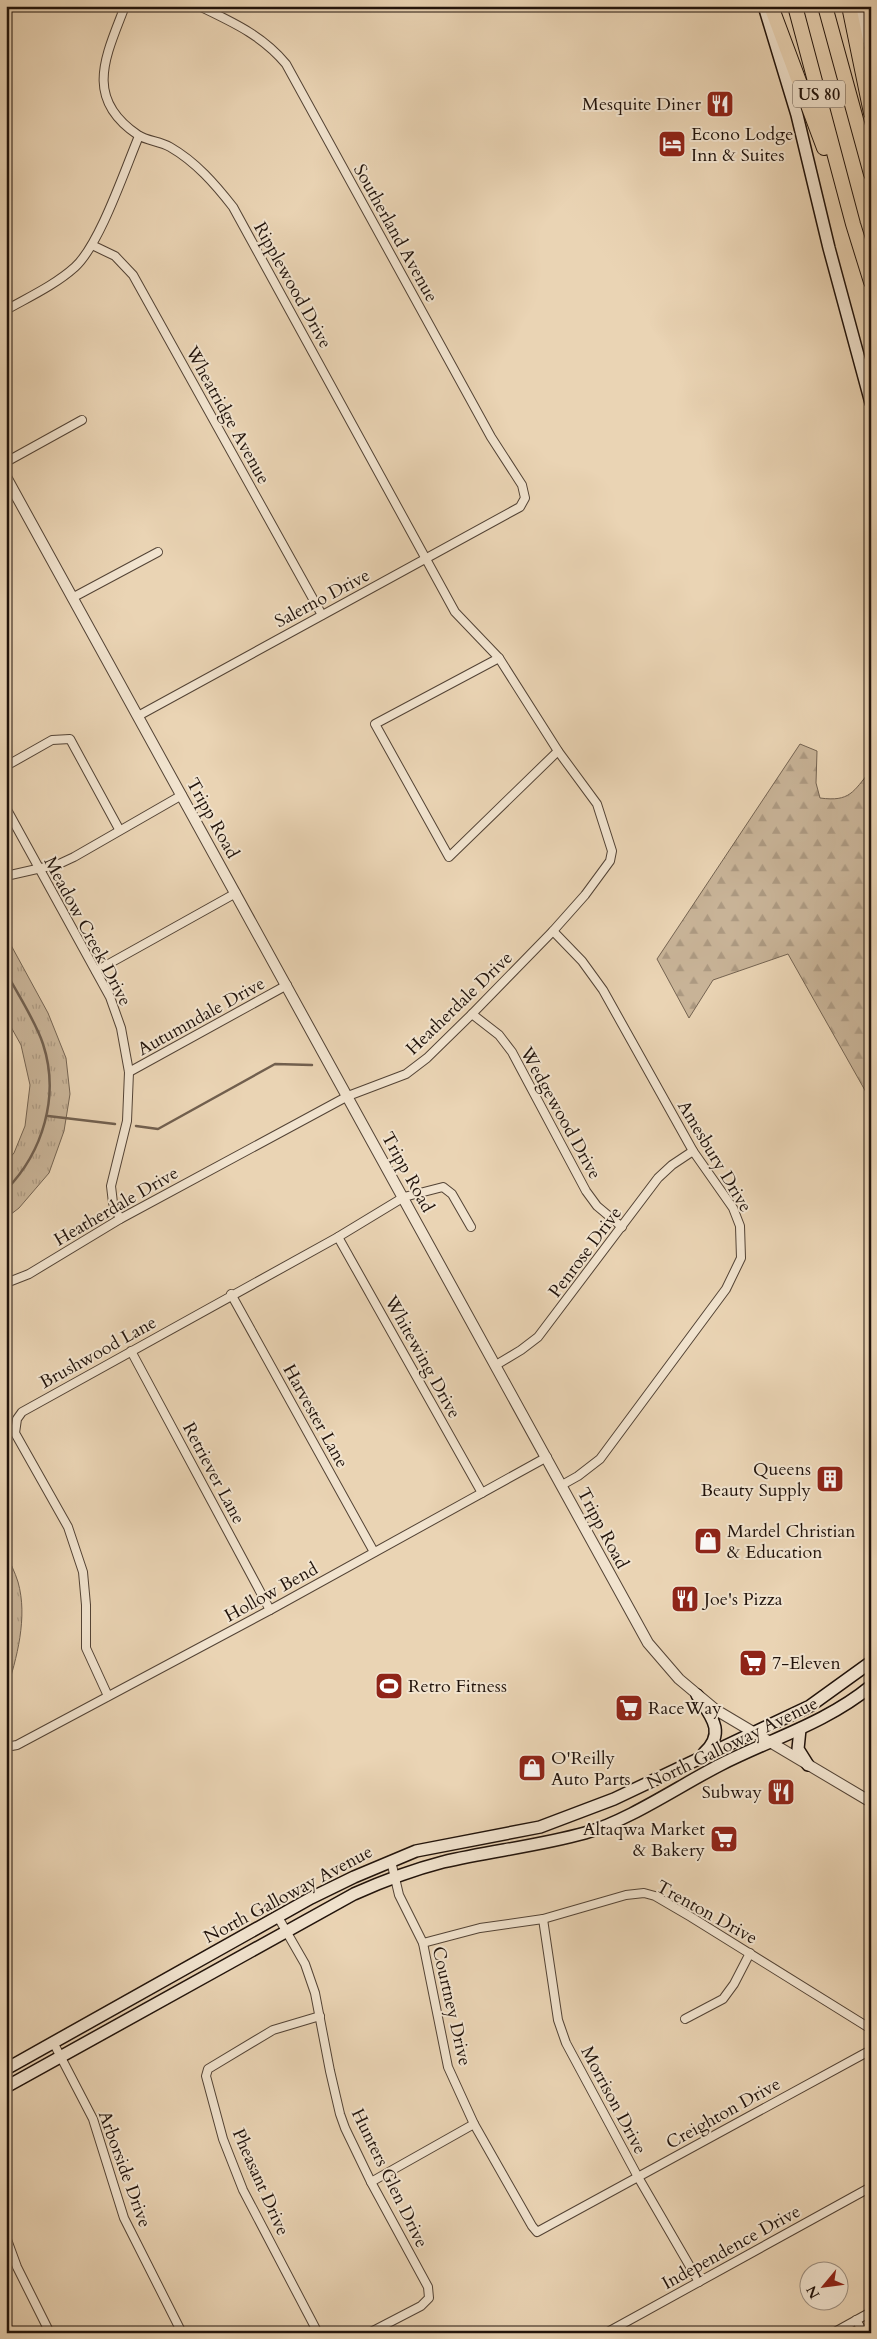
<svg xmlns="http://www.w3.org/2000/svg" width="877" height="2339" viewBox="0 0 877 2339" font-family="Cardo,serif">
  <defs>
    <pattern id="grass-tufts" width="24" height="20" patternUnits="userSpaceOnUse" patternTransform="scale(1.25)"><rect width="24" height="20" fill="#c8b397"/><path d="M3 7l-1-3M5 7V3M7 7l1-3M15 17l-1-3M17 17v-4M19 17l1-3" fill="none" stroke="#ac9981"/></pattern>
    <pattern id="forest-firs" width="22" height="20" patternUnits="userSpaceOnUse" patternTransform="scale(1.25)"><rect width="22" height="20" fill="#c8b397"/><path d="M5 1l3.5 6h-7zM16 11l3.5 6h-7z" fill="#ac9981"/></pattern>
  </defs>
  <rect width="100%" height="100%" fill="#ead4b4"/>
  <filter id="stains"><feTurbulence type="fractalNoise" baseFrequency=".004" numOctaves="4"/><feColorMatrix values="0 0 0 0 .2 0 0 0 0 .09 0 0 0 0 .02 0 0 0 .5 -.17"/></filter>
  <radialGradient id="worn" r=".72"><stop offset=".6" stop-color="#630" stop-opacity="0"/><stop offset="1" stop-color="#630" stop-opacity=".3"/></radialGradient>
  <g fill="url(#grass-tufts)" stroke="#746351">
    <polygon points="6,936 48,1013 66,1058 70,1094 64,1131 49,1173 19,1208 6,1218 6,1162 14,1153 25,1126 30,1085 21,1045 6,1018"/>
    <path d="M6 1553C10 1563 15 1572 18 1582 28 1617 17 1658 6 1692Z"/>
  </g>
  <path fill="url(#forest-firs)" stroke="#746351" d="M800 744 817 751 816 783 820 798C850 802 853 792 871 770V1101L788 954 713 980 689 1018 657 959Z"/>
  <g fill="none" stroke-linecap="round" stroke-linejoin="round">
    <g stroke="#715f4e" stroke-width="2.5">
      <path d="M6 972C17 993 36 1022 43 1044 60 1096 43 1152 6 1190"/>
      <polyline points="48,1116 115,1124"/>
      <polyline points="136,1126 158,1129 275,1064 312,1065"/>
    </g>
    <defs>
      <g id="minor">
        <polyline points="92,245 115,256 133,275 322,615"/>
        <path d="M6 310C29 297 55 285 75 267 100 244 125 169 139 136"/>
        <polyline points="6,462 82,420"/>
        <polyline points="72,598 158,552"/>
        <polyline points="499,658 375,724 449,857 558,751"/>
        <path d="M138 716 520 507 525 498 522 485 491 437 286 64C262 35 232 22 199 6"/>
        <polyline points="6,766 52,740 70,739 119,829"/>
        <polyline points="6,808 110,997 121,1028 129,1072 127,1121 111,1186 113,1203 120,1219"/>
        <polyline points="6,876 59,864 74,857 182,795"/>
        <polyline points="553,931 582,961 603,990 693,1151 733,1208 740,1226 741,1258 726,1289 600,1459 578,1476 562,1485"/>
        <polyline points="96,971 236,893"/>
        <polyline points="472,1014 499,1035 512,1052 586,1191 597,1206 622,1227"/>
        <polyline points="129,1072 287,985"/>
        <polyline points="338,1237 482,1493"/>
        <path d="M6 1283 29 1274 120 1219 348 1096 406 1074 427 1058 472 1014 553 931 585 895 610 861 612 851 597 804 558 751 499 658 455 612 233 207C215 184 196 162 170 147 160 141 147 141 138 135 83 98 106 56 125 6"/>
        <polyline points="231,1294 374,1552"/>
        <polyline points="131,1351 270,1610"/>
        <polyline points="496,1365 521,1350 538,1337 658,1178 672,1165 693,1151"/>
        <polyline points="108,1696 86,1648 86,1605 83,1572 68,1527 15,1433 17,1419 22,1412 338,1237 404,1197 443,1187 452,1194 471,1227"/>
        <polyline points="6,1747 17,1745 270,1610 547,1457"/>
        <polyline points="391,1861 399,1895 423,1943 448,2067 474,2124 532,2226 537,2232 871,2050"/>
        <polyline points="278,1917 305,1964 315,1993 330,2071 340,2114 345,2128 371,2182 428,2287 429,2298 421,2306 369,2333"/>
        <polyline points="543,1919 558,2020 566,2043 638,2177 699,2282"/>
        <polyline points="423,1943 480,1928 543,1919 626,1895 644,1893 655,1896 691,1917 871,2029"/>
        <polyline points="685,2019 723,1999 734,1984 750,1953"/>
        <polyline points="53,2042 93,2119 124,2218 182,2333"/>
        <polyline points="371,2182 474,2124"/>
        <polyline points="6,2237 17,2267 50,2333"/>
        <polyline points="856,2320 864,2333"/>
        <polyline points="318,2333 243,2190 223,2139 206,2076 208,2069 273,2030 320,2016"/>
        <polyline points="606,2333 871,2187"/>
        <polyline points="833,2333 871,2312"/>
      </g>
      <polyline id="tertiary" points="6,477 648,1643 679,1679 716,1710 871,1802"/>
      <g id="secondary">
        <polyline points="764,6 797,115 829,248 871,403"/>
        <polyline points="859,6 871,51"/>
        <path d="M697 1695C710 1715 727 1732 704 1753"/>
        <polyline points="800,1729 798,1749 808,1765"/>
        <polyline points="6,2069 311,1898 354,1877 416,1851 540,1827 614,1799 810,1706 871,1662"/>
        <path d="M6 2087 354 1894C383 1881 412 1870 443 1862 490 1851 538 1846 585 1833 628 1821 679 1786 720 1765 771 1739 826 1723 871 1686"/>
      </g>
      <g id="motorway">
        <polyline points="771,6 824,148"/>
        <polyline points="795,6 853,224 871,282"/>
        <polyline points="825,6 871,174"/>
        <polyline points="849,6 871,113"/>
      </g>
    </defs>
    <use href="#minor" stroke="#534335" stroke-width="10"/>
    <use href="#tertiary" stroke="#534335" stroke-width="12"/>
    <use href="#secondary" stroke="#21130b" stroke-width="14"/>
    <use href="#motorway" stroke="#21130b" stroke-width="16"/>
    <use href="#minor" stroke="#f1e3ce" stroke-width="8"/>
    <use href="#tertiary" stroke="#f1e3ce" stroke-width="10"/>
    <use href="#secondary" stroke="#f1e3ce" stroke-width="11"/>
    <use href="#motorway" stroke="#ead4b4" stroke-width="14"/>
  </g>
  <defs>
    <symbol id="restaurant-square" viewBox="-11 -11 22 22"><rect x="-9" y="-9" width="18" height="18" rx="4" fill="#8f2418" stroke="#f1e3ce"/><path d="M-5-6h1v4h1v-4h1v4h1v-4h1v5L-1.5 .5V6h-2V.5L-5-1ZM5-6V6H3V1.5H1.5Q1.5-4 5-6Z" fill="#fff"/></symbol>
    <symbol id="hotel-square" viewBox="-11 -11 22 22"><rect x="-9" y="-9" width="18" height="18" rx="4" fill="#8f2418" stroke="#f1e3ce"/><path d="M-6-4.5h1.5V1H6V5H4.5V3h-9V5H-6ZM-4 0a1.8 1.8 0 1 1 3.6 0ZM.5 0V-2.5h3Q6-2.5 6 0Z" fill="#fff"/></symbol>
    <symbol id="building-square" viewBox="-11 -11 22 22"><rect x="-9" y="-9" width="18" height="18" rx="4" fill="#8f2418" stroke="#f1e3ce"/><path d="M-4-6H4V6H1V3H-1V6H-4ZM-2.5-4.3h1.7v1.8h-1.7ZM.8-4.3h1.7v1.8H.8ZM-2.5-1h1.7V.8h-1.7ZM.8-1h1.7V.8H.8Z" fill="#fff"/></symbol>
    <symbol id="shop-square" viewBox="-11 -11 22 22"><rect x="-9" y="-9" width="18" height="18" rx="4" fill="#8f2418" stroke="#f1e3ce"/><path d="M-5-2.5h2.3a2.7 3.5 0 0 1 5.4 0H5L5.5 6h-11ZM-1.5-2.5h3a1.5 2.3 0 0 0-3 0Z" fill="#fff"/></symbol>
    <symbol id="supermarket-square" viewBox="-11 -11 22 22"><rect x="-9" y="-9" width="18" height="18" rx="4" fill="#8f2418" stroke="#f1e3ce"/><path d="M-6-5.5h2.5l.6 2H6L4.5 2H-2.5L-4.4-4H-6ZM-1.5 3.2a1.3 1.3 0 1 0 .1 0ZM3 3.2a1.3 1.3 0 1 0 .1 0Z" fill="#fff"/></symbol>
    <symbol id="stadium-square" viewBox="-11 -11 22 22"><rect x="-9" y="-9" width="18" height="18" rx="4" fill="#8f2418" stroke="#f1e3ce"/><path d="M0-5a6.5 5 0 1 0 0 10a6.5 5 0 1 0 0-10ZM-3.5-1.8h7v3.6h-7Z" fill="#fff"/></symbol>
  </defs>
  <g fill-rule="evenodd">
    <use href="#restaurant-square" x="704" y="88" width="32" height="32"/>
    <use href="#hotel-square" x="656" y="128" width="32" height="32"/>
    <use href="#building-square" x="814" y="1463" width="32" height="32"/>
    <use href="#shop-square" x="692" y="1525" width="32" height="32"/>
    <use href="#restaurant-square" x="669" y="1583" width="32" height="32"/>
    <use href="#supermarket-square" x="737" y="1647" width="32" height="32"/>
    <use href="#stadium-square" x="373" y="1670" width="32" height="32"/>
    <use href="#supermarket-square" x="613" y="1692" width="32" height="32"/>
    <use href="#shop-square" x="516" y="1752" width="32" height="32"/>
    <use href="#restaurant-square" x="765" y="1776" width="32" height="32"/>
    <use href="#supermarket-square" x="708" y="1823" width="32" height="32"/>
  </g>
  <g text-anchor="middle" stroke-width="4" stroke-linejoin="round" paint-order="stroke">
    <rect fill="#f1e3ce" stroke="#5f5146" stroke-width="1" x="793" y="80.5" width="52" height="27" rx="4"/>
    <g font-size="16" font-weight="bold" fill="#21130b">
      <text x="819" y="100">US 80</text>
    </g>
    <g font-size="18" fill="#21130b" stroke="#f1e3ce" text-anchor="start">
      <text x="701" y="110" text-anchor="end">Mesquite Diner</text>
      <text x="691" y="140">Econo Lodge<tspan x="691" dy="21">Inn &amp; Suites</tspan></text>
      <text x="811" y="1475" text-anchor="end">Queens<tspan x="811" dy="21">Beauty Supply</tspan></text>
      <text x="727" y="1537">Mardel Christian<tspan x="727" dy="21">&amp; Education</tspan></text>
      <text x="704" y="1605">Joe's Pizza</text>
      <text x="772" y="1669">7-Eleven</text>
      <text x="408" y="1692">Retro Fitness</text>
      <text x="648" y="1714">RaceWay</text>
      <text x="551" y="1764">O'Reilly<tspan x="551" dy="21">Auto Parts</tspan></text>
      <text x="762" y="1798" text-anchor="end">Subway</text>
      <text x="705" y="1835" text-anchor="end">Altaqwa Market<tspan x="705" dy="21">&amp; Bakery</tspan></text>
    </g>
    <g font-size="18" fill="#21130b" stroke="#f1e3ce">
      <text transform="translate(396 233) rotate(61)" y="6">Southerland Avenue</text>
      <text transform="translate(293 285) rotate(61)" y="6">Ripplewood Drive</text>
      <text transform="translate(228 415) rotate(61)" y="6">Wheatridge Avenue</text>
      <text transform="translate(322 598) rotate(-28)" y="6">Salerno Drive</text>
      <text transform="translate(213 818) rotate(61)" y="6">Tripp Road</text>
      <text transform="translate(88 931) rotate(62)" y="6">Meadow Creek Drive</text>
      <text transform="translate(459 1003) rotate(-44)" y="6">Heatherdale Drive</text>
      <text transform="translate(201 1016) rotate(-29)" y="6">Autumndale Drive</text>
      <text transform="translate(561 1113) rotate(61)" y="6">Wedgewood Drive</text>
      <text transform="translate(715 1156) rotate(59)" y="6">Amesbury Drive</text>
      <text transform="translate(408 1172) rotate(61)" y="6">Tripp Road</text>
      <text transform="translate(116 1206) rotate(-30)" y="6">Heatherdale Drive</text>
      <text transform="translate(585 1252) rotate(-53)" y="6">Penrose Drive</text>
      <text transform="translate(98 1352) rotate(-29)" y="6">Brushwood Lane</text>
      <text transform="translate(423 1357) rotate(61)" y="6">Whitewing Drive</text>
      <text transform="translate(316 1416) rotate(61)" y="6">Harvester Lane</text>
      <text transform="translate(214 1473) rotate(62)" y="6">Retriever Lane</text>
      <text transform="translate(603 1528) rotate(62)" y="6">Tripp Road</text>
      <text transform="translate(271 1592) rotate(-29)" y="6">Hollow Bend</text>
      <text transform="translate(732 1743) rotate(-26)" y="6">North Galloway Avenue</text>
      <text transform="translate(288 1894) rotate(-28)" y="6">North Galloway Avenue</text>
      <text transform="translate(707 1912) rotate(29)" y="6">Trenton Drive</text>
      <text transform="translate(452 2006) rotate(77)" y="6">Courtney Drive</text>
      <text transform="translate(614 2100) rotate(62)" y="6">Morrison Drive</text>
      <text transform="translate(723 2113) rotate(-29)" y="6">Creighton Drive</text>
      <text transform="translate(125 2169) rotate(70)" y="6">Arborside Drive</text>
      <text transform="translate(390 2178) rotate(64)" y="6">Hunters Glen Drive</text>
      <text transform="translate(261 2182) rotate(66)" y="6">Pheasant Drive</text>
      <text transform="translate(731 2247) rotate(-29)" y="6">Independence Drive</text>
    </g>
  </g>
  <rect width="877" height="2339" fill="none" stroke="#ead4b4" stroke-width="25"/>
  <rect x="8" y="8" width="862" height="2324" fill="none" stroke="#21130b" stroke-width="2.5"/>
  <rect x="12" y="12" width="852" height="2314" fill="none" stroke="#21130b"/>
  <g transform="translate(824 2286) rotate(241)"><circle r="24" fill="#f1e3ce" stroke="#9e9080"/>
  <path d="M0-4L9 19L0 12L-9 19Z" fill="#8f2418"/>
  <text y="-8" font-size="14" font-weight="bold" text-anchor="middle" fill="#21130b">N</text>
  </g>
  <rect width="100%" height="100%" filter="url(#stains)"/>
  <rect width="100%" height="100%" fill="url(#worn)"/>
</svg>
